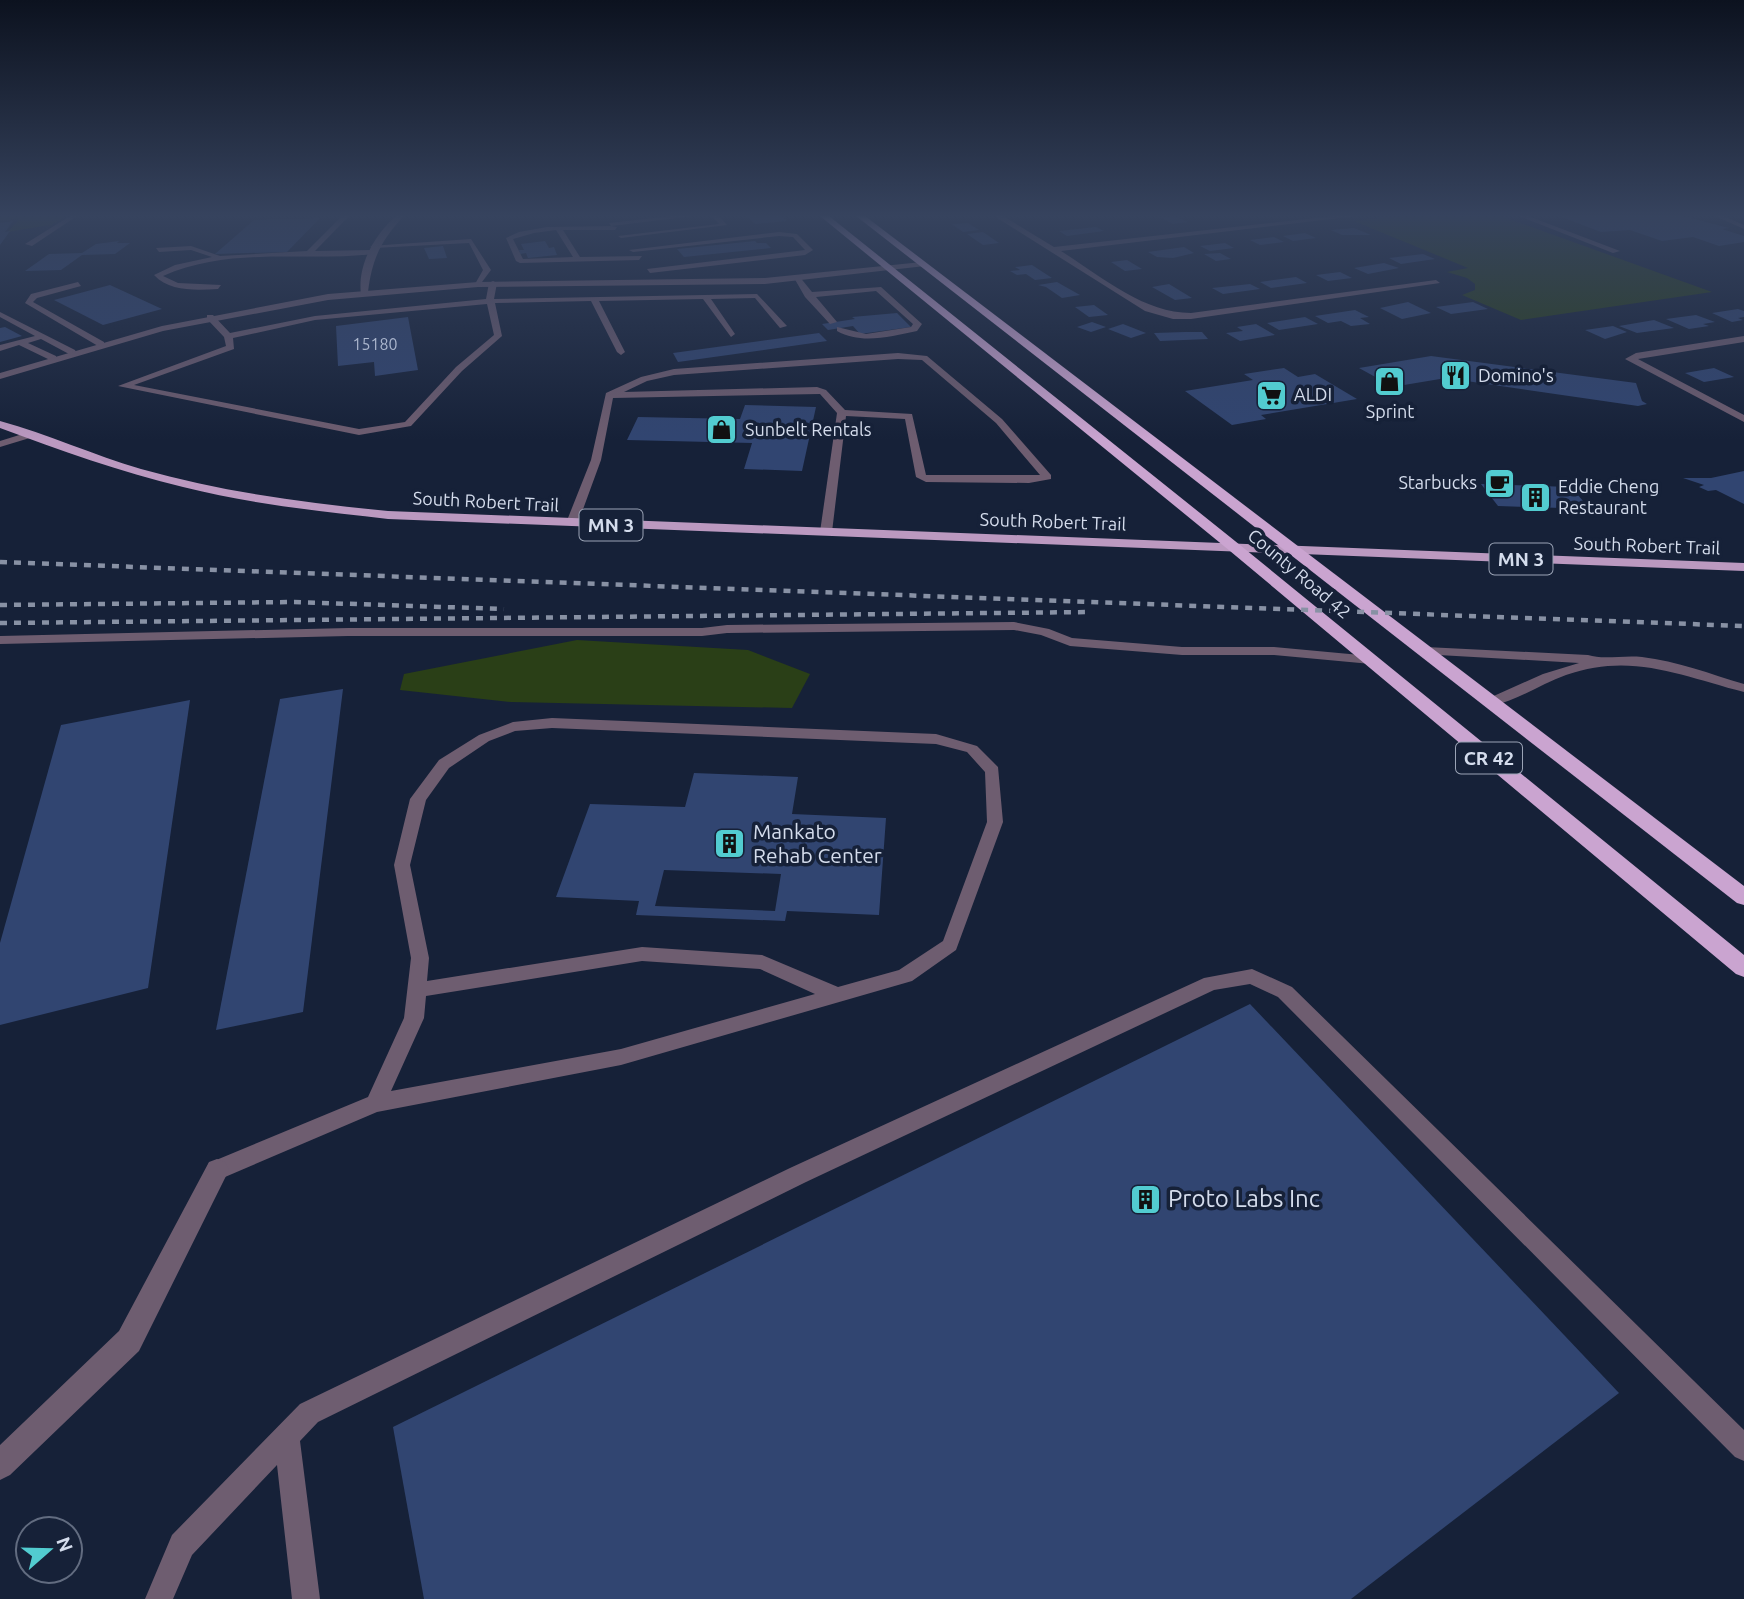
<svg xmlns="http://www.w3.org/2000/svg" width="1744" height="1599" viewBox="0 0 1744 1599" font-family="Ubuntu,sans-serif">
  <rect width="100%" height="100%" fill="#162138"/>
  <g fill="#2a3f17">
    <polygon points="0,216 67,216 46,228 49,225 8,232 19,219 0,220"/>
    <polygon points="1399,216 1501,216 1712,292 1521,320 1462,295 1475,290 1475,284 1467,278 1447,272 1468,268 1354,221"/>
    <polygon points="577,640 748,650 810,674 792,708 511,702 400,690 404,674"/>
  </g>
  <g fill="#314571" fill-rule="evenodd">
    <polygon points="747,216 782,216 787,221 755,224"/>
    <polygon points="1175,216 1187,222 1173,224 1160,217"/>
    <polygon points="1559,216 1683,216 1729,228 1722,229 1744,236 1744,242 1719,246 1693,237 1662,241 1630,230 1601,232"/>
    <polygon points="320,218 287,252 215,254 254,220"/>
    <polygon points="13,221 5,232 10,231 0,245 0,223"/>
    <polygon points="968,223 979,230 963,232 952,224"/>
    <polygon points="1096,227 1104,231 1067,236 1059,231"/>
    <polygon points="1354,228 1371,235 1342,235 1331,230"/>
    <polygon points="983,232 999,243 983,245 967,234"/>
    <polygon points="1305,233 1316,238 1293,241 1283,236"/>
    <polygon points="1274,237 1284,242 1260,245 1250,240"/>
    <polygon points="119,241 117,243 130,243 115,254 82,255 61,270 25,271 49,254 82,253 96,244"/>
    <polygon points="545,241 549,248 554,247 557,255 528,258 526,253 520,254 519,250 524,250 521,244"/>
    <polygon points="755,241 757,243 766,243 771,248 684,257 677,249"/>
    <polygon points="1225,243 1234,248 1210,251 1200,246"/>
    <polygon points="443,246 447,258 429,259 424,248"/>
    <polygon points="1184,247 1194,253 1173,258 1157,257 1148,252"/>
    <polygon points="1220,253 1231,259 1216,261 1204,254"/>
    <polygon points="1423,254 1435,259 1401,264 1389,258"/>
    <polygon points="1127,260 1142,269 1125,271 1111,262"/>
    <polygon points="1384,263 1399,268 1368,274 1354,268"/>
    <polygon points="1032,265 1052,278 1035,280 1026,274 1017,275 1010,271 1020,270 1015,267"/>
    <polygon points="1340,272 1352,278 1328,281 1316,275"/>
    <polygon points="1296,277 1307,283 1271,288 1260,282"/>
    <polygon points="1057,282 1064,286 1080,295 1062,298 1046,287 1038,285"/>
    <polygon points="1169,284 1192,298 1175,300 1152,287"/>
    <polygon points="1250,284 1260,289 1223,294 1212,288"/>
    <polygon points="110,285 162,309 103,325 54,300"/>
    <polygon points="1408,302 1431,313 1402,319 1380,308"/>
    <polygon points="1473,302 1488,309 1451,314 1436,307"/>
    <polygon points="1094,305 1108,315 1089,317 1075,307"/>
    <polygon points="1738,309 1744,311 1744,317 1738,318 1743,320 1732,322 1712,313"/>
    <polygon points="1355,310 1369,317 1360,318 1370,324 1351,326 1341,321 1328,323 1315,316"/>
    <polygon points="897,313 911,327 860,334 853,326 828,330 822,324 855,319 852,317"/>
    <polygon points="1696,315 1715,322 1703,324 1709,326 1689,329 1666,319"/>
    <polygon points="408,317 418,370 375,376 374,362 338,366 336,326"/>
    <polygon points="1305,317 1318,324 1279,330 1267,323"/>
    <polygon points="1654,320 1674,328 1637,333 1619,326"/>
    <polygon points="1092,322 1106,327 1091,332 1077,327"/>
    <polygon points="1123,324 1146,333 1131,338 1108,329"/>
    <polygon points="1256,324 1275,335 1240,341 1226,333 1243,331 1237,327"/>
    <polygon points="1613,326 1627,332 1605,339 1585,330"/>
    <polygon points="5,327 22,336 0,342 0,328"/>
    <polygon points="1185,332 1202,332 1208,339 1160,341 1154,333"/>
    <polygon points="819,333 827,341 678,362 673,353"/>
    <polygon points="1431,356 1636,383 1642,401 1647,404 1638,406 1446,378 1398,386 1397,388 1386,387 1388,384 1359,368"/>
    <polygon points="1284,368 1298,377 1315,374 1357,399 1261,415 1266,419 1232,425 1185,391 1253,380 1244,374"/>
    <polygon points="1714,368 1734,377 1704,382 1685,373"/>
    <polygon points="745,405 816,407 802,471 744,469 752,443 627,440 638,417 740,419"/>
    <polygon points="1744,471 1744,504 1716,490 1708,491 1699,487 1704,485 1683,478 1711,478"/>
    <polygon points="1481,484 1571,487 1590,509 1498,506"/>
    <polygon points="343,689 303,1012 216,1030 280,699"/>
    <polygon points="190,700 148,988 0,1025 0,943 61,725"/>
    <path d="M694 773 798 777 792 814 886 818 879 915 787 911 785 921 636 915 639 901 556 897 590 804 685 807ZM664 870 781 874 775 911 655 906Z"/>
    <polygon points="1250,1004 1619,1393 1351,1599 424,1599 393,1427"/>
  </g>
  <g fill="none" stroke-linecap="round" stroke-linejoin="round">
    <g fill="#6e5d70" fill-rule="evenodd">
      <polygon points="70,216 77,216 32,246 25,244"/>
      <path d="M342 216H349L315 251 371 250 374 254C303 262 231 246 163 276L178 283 221 285 218 289C196 290 170 292 154 275L175 265 212 257 191 250 159 252 156 248 191 246 220 256 307 251Z"/>
      <path d="M672 216H694L611 226 617 227 615 230H563L580 257 642 256 639 260 520 263 516 261 506 238 519 232 547 227 611 226 609 223ZM556 230 573 257 523 259 513 239 534 233Z"/>
      <polygon points="712,216 719,216 727,225 621,238 618,236 719,224"/>
      <polygon points="1519,216 1528,216 1620,251 1613,253"/>
      <polygon points="1715,216 1723,216 1744,225 1744,229"/>
      <polygon points="779,232 797,234 813,250 805,255 650,273 647,269 805,250 793,237 779,236 633,252 629,250"/>
      <polygon points="471,239 491,270 479,286 475,284 483,270 469,243 374,248 370,246"/>
      <path d="M793 276H799L812 292 881 287 922 324 917 331C891 336 862 345 837 331V327L866 334 911 327 913 324 876 291 816 297 837 322 830 324 805 297Z"/>
      <path d="M493 281 497 283 494 299 757 294 787 326 780 328 755 298 711 299 735 334 731 337 703 299 599 301 625 352 621 355 617 352 591 301 495 303 502 336 462 371 411 426 359 435 118 386 226 346 224 337 207 319V315H213L230 333 315 316 486 299 489 283ZM487 304 494 335 456 367 405 422 359 429 134 385 234 349 233 338 315 320Z"/>
      <polygon points="78,282 81,286 37,298 33,302 104,342 104,346 98,346 25,303 31,294"/>
      <polygon points="0,312 75,350 76,352 69,354 41,339 28,343 56,356 56,360 50,360 19,345 0,351 0,345 35,336 0,317"/>
      <path d="M898 353 927 356 1002 419 1051 475V479L1029 483 926 482 916 477 905 419 846 416 832 532 826 535 820 532 837 413 820 394 613 398 601 460 578 523 572 526 566 523 591 460 606 393 641 377 674 369ZM898 359 922 360 996 423 1040 475H926L912 414 845 410 826 390 817 387 624 392 647 381 674 375Z"/>
      <polygon points="29,432 34,435 33,437 0,447 0,441"/>
      <polygon points="1014,622 1049,629 1072,638 1182,647 1274,647 1371,656 1378,660 1371,664 1274,655 1182,655 1070,646 1041,635 1014,630 727,633 702,636 348,636 0,644 0,636 348,628 702,628 727,625"/>
      <path d="M1426 647 1588 655C1603 660 1623 655 1642 657 1677 661 1710 674 1744 684V692C1681 676 1632 652 1566 675 1541 684 1518 700 1492 706L1487 705 1485 702 1487 699 1543 674 1579 663 1421 654 1419 651Z"/>
      <path d="M552 718 936 734 977 746 998 767 1003 822 956 950 912 981 621 1065 377 1112 225 1177 217 1180 209 1177 206 1170 209 1163 368 1097 404 1018 411 958 394 865 410 799 439 760 479 735 513 722ZM552 728 936 744 967 752 985 772 987 822 943 941 899 970 838 987 762 955 642 947 427 981 429 958 410 865 426 800 449 768 489 741 515 731ZM642 961 760 969 815 994 621 1049 391 1091 424 1018 426 996Z"/>
      <polygon points="1252,969 1292,987 1744,1430 1744,1461 1735,1457 1278,997 1250,984 1214,990 806,1182 318,1422 300,1441 320,1599 292,1599 277,1465 192,1555 173,1599 145,1599 172,1535 300,1404 790,1168 1204,978"/>
    </g>
    <g fill="#6e5d70" fill-rule="evenodd">
      <path d="M994 216H1003L1054 247 1334 216H1357L1061 251C1101 276 1143 313 1191 313L1436 280 1440 283 1191 319H1173L1145 311Z"/>
      <polygon points="922,262 925,266 765,284 478,287 328,300 163,331 0,379 0,373 162,326 328,294 478,282 765,278"/>
      <polygon points="1744,336 1744,342 1638,359 1744,415 1744,422 1625,359 1636,353"/>
      <polygon points="217,1159 225,1162 229,1170 139,1351 10,1475 0,1480 0,1445 119,1331 209,1162"/>
    </g>
    <path fill="#6e5d70" fill-rule="evenodd" d="M396 216H404C381 240 372 259 368 292L361 294C357 265 375 234 396 216Z"/>
    <path fill="#bb99c0" fill-rule="evenodd" d="M0 421C48 434 93 455 141 469 222 492 305 503 388 511L1744 563V571L388 519C319 511 250 504 183 487 120 472 60 450 0 428Z"/>
    <g fill="#caa4d0" fill-rule="evenodd">
      <polygon points="820,216 829,216 1240,545 1744,955 1744,977 1736,974 1230,551"/>
      <polygon points="856,216 865,216 1744,886 1744,905 1737,903"/>
    </g>
    <g stroke="#8891a4" stroke-width="4.5" stroke-dasharray="7 7" stroke-linecap="butt">
      <polyline points="0,562 1744,626"/>
      <polyline points="0,605 294,602 504,609"/>
      <polyline points="0,623 1091,612"/>
    </g>
  </g>
  <linearGradient id="sky" x2="0" y2="1"><stop stop-color="#0c121f"/><stop offset="0.49" stop-color="#36435e"/><stop offset="1" stop-color="#36435e" stop-opacity="0"/></linearGradient>
  <rect width="1744" height="440" fill="url(#sky)"/>
  <defs>
    <symbol id="restaurant-square" viewBox="-11 -11 22 22"><rect x="-9" y="-9" width="18" height="18" rx="4" fill="#52ccd0" stroke="#162138"/><path d="M-5-6h1v4h1v-4h1v4h1v-4h1v5L-1.5 .5V6h-2V.5L-5-1ZM5-6V6H3V1.5H1.5Q1.5-4 5-6Z" fill="#111"/></symbol>
    <symbol id="shop-square" viewBox="-11 -11 22 22"><rect x="-9" y="-9" width="18" height="18" rx="4" fill="#52ccd0" stroke="#162138"/><path d="M-5-2.5h2.3a2.7 3.5 0 0 1 5.4 0H5L5.5 6h-11ZM-1.5-2.5h3a1.5 2.3 0 0 0-3 0Z" fill="#111"/></symbol>
    <symbol id="supermarket-square" viewBox="-11 -11 22 22"><rect x="-9" y="-9" width="18" height="18" rx="4" fill="#52ccd0" stroke="#162138"/><path d="M-6-5.5h2.5l.6 2H6L4.5 2H-2.5L-4.4-4H-6ZM-1.5 3.2a1.3 1.3 0 1 0 .1 0ZM3 3.2a1.3 1.3 0 1 0 .1 0Z" fill="#111"/></symbol>
    <symbol id="cafe-square" viewBox="-11 -11 22 22"><rect x="-9" y="-9" width="18" height="18" rx="4" fill="#52ccd0" stroke="#162138"/><path d="M-5.5-4.5H6V0H3Q3 3.5 0 3.5H-2.5Q-5.5 3.5-5.5 0ZM3-3.2v2h1.7v-2ZM-6 4.5H4V6H-6Z" fill="#111"/></symbol>
    <symbol id="building-square" viewBox="-11 -11 22 22"><rect x="-9" y="-9" width="18" height="18" rx="4" fill="#52ccd0" stroke="#162138"/><path d="M-4-6H4V6H1V3H-1V6H-4ZM-2.5-4.3h1.7v1.8h-1.7ZM.8-4.3h1.7v1.8H.8ZM-2.5-1h1.7V.8h-1.7ZM.8-1h1.7V.8H.8Z" fill="#111"/></symbol>
  </defs>
  <g fill-rule="evenodd">
    <use href="#restaurant-square" x="1438" y="358" width="35" height="35"/>
    <use href="#shop-square" x="1372" y="364" width="35" height="35"/>
    <use href="#supermarket-square" x="1254" y="378" width="35" height="35"/>
    <use href="#shop-square" x="704" y="412" width="35" height="35"/>
    <use href="#cafe-square" x="1482" y="466" width="35" height="35"/>
    <use href="#building-square" x="1518" y="480" width="35" height="35"/>
    <use href="#building-square" x="712" y="826" width="35" height="35"/>
    <use href="#building-square" x="1128" y="1182" width="35" height="35"/>
  </g>
  <g text-anchor="middle" stroke-width="7" stroke-linejoin="round" paint-order="stroke">
    <g font-size="16" fill="#abb6cd">
      <text x="375" y="350">15180</text>
    </g>
    <g font-size="18" fill="#d4dcec" stroke="#162138" text-anchor="start">
      <text x="1478" y="382">Domino's</text>
      <text x="1294" y="401">ALDI</text>
      <text x="1390" y="418" text-anchor="middle">Sprint</text>
      <text x="745" y="436">Sunbelt Rentals</text>
      <text x="1477" y="489" text-anchor="end">Starbucks</text>
      <text x="1558" y="493">Eddie Cheng<tspan x="1558" dy="21">Restaurant</tspan></text>
    </g>
    <g font-size="18" fill="#d4dcec" stroke="#162138">
      <text transform="translate(486 502) rotate(3)" y="6">South Robert Trail</text>
      <text transform="translate(1053 522) rotate(2)" y="6">South Robert Trail</text>
      <text transform="translate(1647 546) rotate(2)" y="6">South Robert Trail</text>
      <text transform="translate(1299 574) rotate(40)" y="6">County Road 42</text>
    </g>
    <g fill="#162138" stroke="#9ba4b6" stroke-width="2">
      <rect x="579.5" y="509.5" width="63" height="31" rx="5"/>
      <rect x="1489.5" y="543.5" width="63" height="31" rx="5"/>
      <rect x="1456" y="742.5" width="66" height="31" rx="5"/>
    </g>
    <g font-size="19" font-weight="bold" fill="#d4dcec">
      <text x="611" y="532">MN 3</text>
      <text x="1521" y="566">MN 3</text>
      <text x="1489" y="765">CR 42</text>
    </g>
    <g font-size="21" fill="#d4dcec" stroke="#162138" text-anchor="start">
      <text x="753" y="839">Mankato<tspan x="753" dy="24">Rehab Center</tspan></text>
    </g>
    <g font-size="24" fill="#d4dcec" stroke="#162138" text-anchor="start">
      <text x="1168" y="1207">Proto Labs Inc</text>
    </g>
  </g>
  <g transform="translate(49 1550) rotate(70)"><circle r="33" fill="#162138" stroke="#626c80" stroke-width="2"/>
  <path d="M0-5L12 26L0 18L-12 26Z" fill="#52ccd0"/>
  <text y="-10" font-size="19" font-weight="bold" text-anchor="middle" fill="#d4dcec">N</text>
  </g>
</svg>
